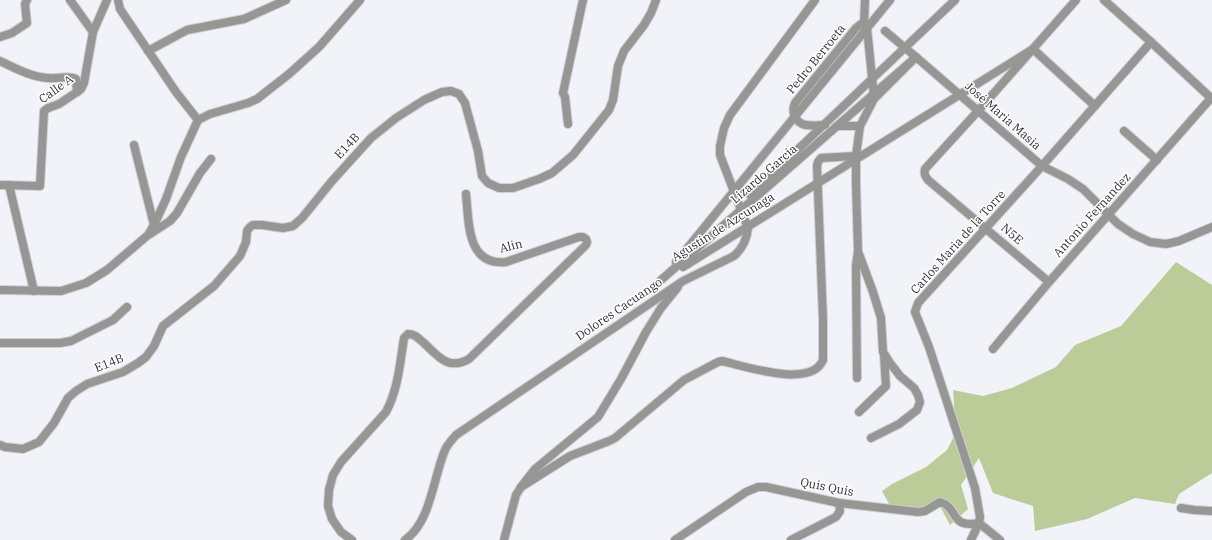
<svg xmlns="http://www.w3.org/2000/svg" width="1212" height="540" viewBox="0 0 1212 540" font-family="'IBM Plex Serif',serif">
  <rect width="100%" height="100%" fill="#f2f2f9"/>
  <polygon fill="#bbcc98" points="1176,262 1212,285 1212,473 1179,494 1175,504 1135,498 1087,519 1035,531 1033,506 993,493 979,458 961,485 968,509 950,525 941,508 894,513 882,491 892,484 926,467 947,450 956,432 953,390 983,396 1012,388 1056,367 1075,345 1121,326"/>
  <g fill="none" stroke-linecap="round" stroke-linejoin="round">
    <defs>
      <g id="minor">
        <polyline points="70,0 93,32"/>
        <polyline points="864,25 865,0"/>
        <polyline points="885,31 916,57 1042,166 1068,179 1083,189 1118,224 1133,234 1150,242 1166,244 1179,241 1212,227"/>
        <polyline points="0,37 12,33 27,23 25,4 27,0"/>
        <polyline points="148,51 187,30 244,19 286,0"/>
        <path d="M0 61C15 68 31 77 48 78 57 79 68 75 76 79L77 92"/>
        <polyline points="198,120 210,114 248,103 257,99 289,74 319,47 360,0"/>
        <polyline points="568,124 565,97 563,93 583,0"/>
        <path d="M825 125C819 125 812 126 806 125 795 123 791 112 795 103L856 28 861 24 864 25 867 28 874 97"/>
        <polyline points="837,126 860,126"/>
        <polyline points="1124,131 1157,160"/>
        <polyline points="134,145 154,225"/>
        <polyline points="0,185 40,186 44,111 48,108 59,104 77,92 81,89 84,83 93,32 107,0"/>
        <polyline points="9,185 34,291"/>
        <polyline points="750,195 955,0"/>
        <polyline points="150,234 170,221 177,213 200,173 211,159"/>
        <polyline points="859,254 873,292 881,318 883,352 890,363 900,376 914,388 918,395 920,402 917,410 899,424 871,438"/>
        <polyline points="676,262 890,0"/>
        <polyline points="683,267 1033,49 1095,106"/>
        <polyline points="661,280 916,57 874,99 860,126 856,156 856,184 858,251 856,266 857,378"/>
        <path d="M1049 282 928 180C925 176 924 174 925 169L978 111 1076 0"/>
        <polyline points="0,290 61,291 86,283 107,270 148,235 154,225 166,199 181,157 198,120 176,92 120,9 118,0"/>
        <polyline points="0,343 60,343 71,341 113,320 127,307"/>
        <polyline points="993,349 1049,282 1211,98 1151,42 1104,0"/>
        <polyline points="859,412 886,386 884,355"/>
        <polyline points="0,445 5,447 23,449 39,442 54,423 68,398 76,391 87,384 123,372 138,363 146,357 154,346 163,326 214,286 240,256 246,242 247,231 250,227 253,225 262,225 283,228 293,226 302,218 332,181 371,138 396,118 424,100 442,92 451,91 459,94 465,103 478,151 482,176 488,183 499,188 513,188 539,179 552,173 573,155 609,110 613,100 618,66 624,51 644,25 651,13 656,0"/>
        <path d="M521 487 570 456 609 441 615 438 684 380 718 362 722 361C745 366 811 389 823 360V320L817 166 818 162 821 158 856 156"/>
        <polyline points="1181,508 1194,510 1212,511"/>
        <polyline points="979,523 1000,540"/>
        <path d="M352 540 341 532 332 519 328 506 329 490 333 475 341 462 386 412C398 390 400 363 404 338L408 334C415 334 418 338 424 343 438 356 448 371 469 359L586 245 587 242 586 239 583 237H579L506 262C466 266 469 221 466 194"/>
        <path d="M405 540C431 522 433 478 445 450 447 445 452 440 456 435L683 281 734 256C743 248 747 239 748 228L720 155V146L724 128 730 115 815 0"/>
        <polyline points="504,540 516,495 521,487 535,469 598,417 621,379 646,332 661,308 678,287"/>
        <path d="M675 540 746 492 758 487H766L839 503 918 512 925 511 940 502C959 507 949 529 979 523"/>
        <polyline points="791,540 836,517 840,511 839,503"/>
        <polyline points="971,540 979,523 980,517 975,488 929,347 915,312 918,303 1042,166 1151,42"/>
      </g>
    </defs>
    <use href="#minor" stroke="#cfcfd5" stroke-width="10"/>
    <use href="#minor" stroke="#969795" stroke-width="8"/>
  </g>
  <g text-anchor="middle" stroke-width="3" stroke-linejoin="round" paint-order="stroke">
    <g font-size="12" fill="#302f32" stroke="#fff">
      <text transform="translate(816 59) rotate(-51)" y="4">Pedro Berroeta</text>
      <text transform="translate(56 89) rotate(-36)" y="4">Calle A</text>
      <text transform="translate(1003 116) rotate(41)" y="4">José Maria Masia</text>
      <text transform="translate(347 146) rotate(-47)" y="4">E14B</text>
      <text transform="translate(764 174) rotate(-41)" y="4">Lizardo Garcia</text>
      <text transform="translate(1092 215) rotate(-48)" y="4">Antonio Fernandez</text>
      <text transform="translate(723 227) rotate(-32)" y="4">Agustin de Azcunaga</text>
      <text transform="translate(1012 234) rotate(41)" y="4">N5E</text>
      <text transform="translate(958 242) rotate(-48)" y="4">Carlos Maria de la Torre</text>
      <text transform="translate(511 246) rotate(-14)" y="4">Alin</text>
      <text transform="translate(619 309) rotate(-34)" y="4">Dolores Cacuango</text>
      <text transform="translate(109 363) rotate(-22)" y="4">E14B</text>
      <text transform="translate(827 487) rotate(11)" y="4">Quis Quis</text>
    </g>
  </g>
</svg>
